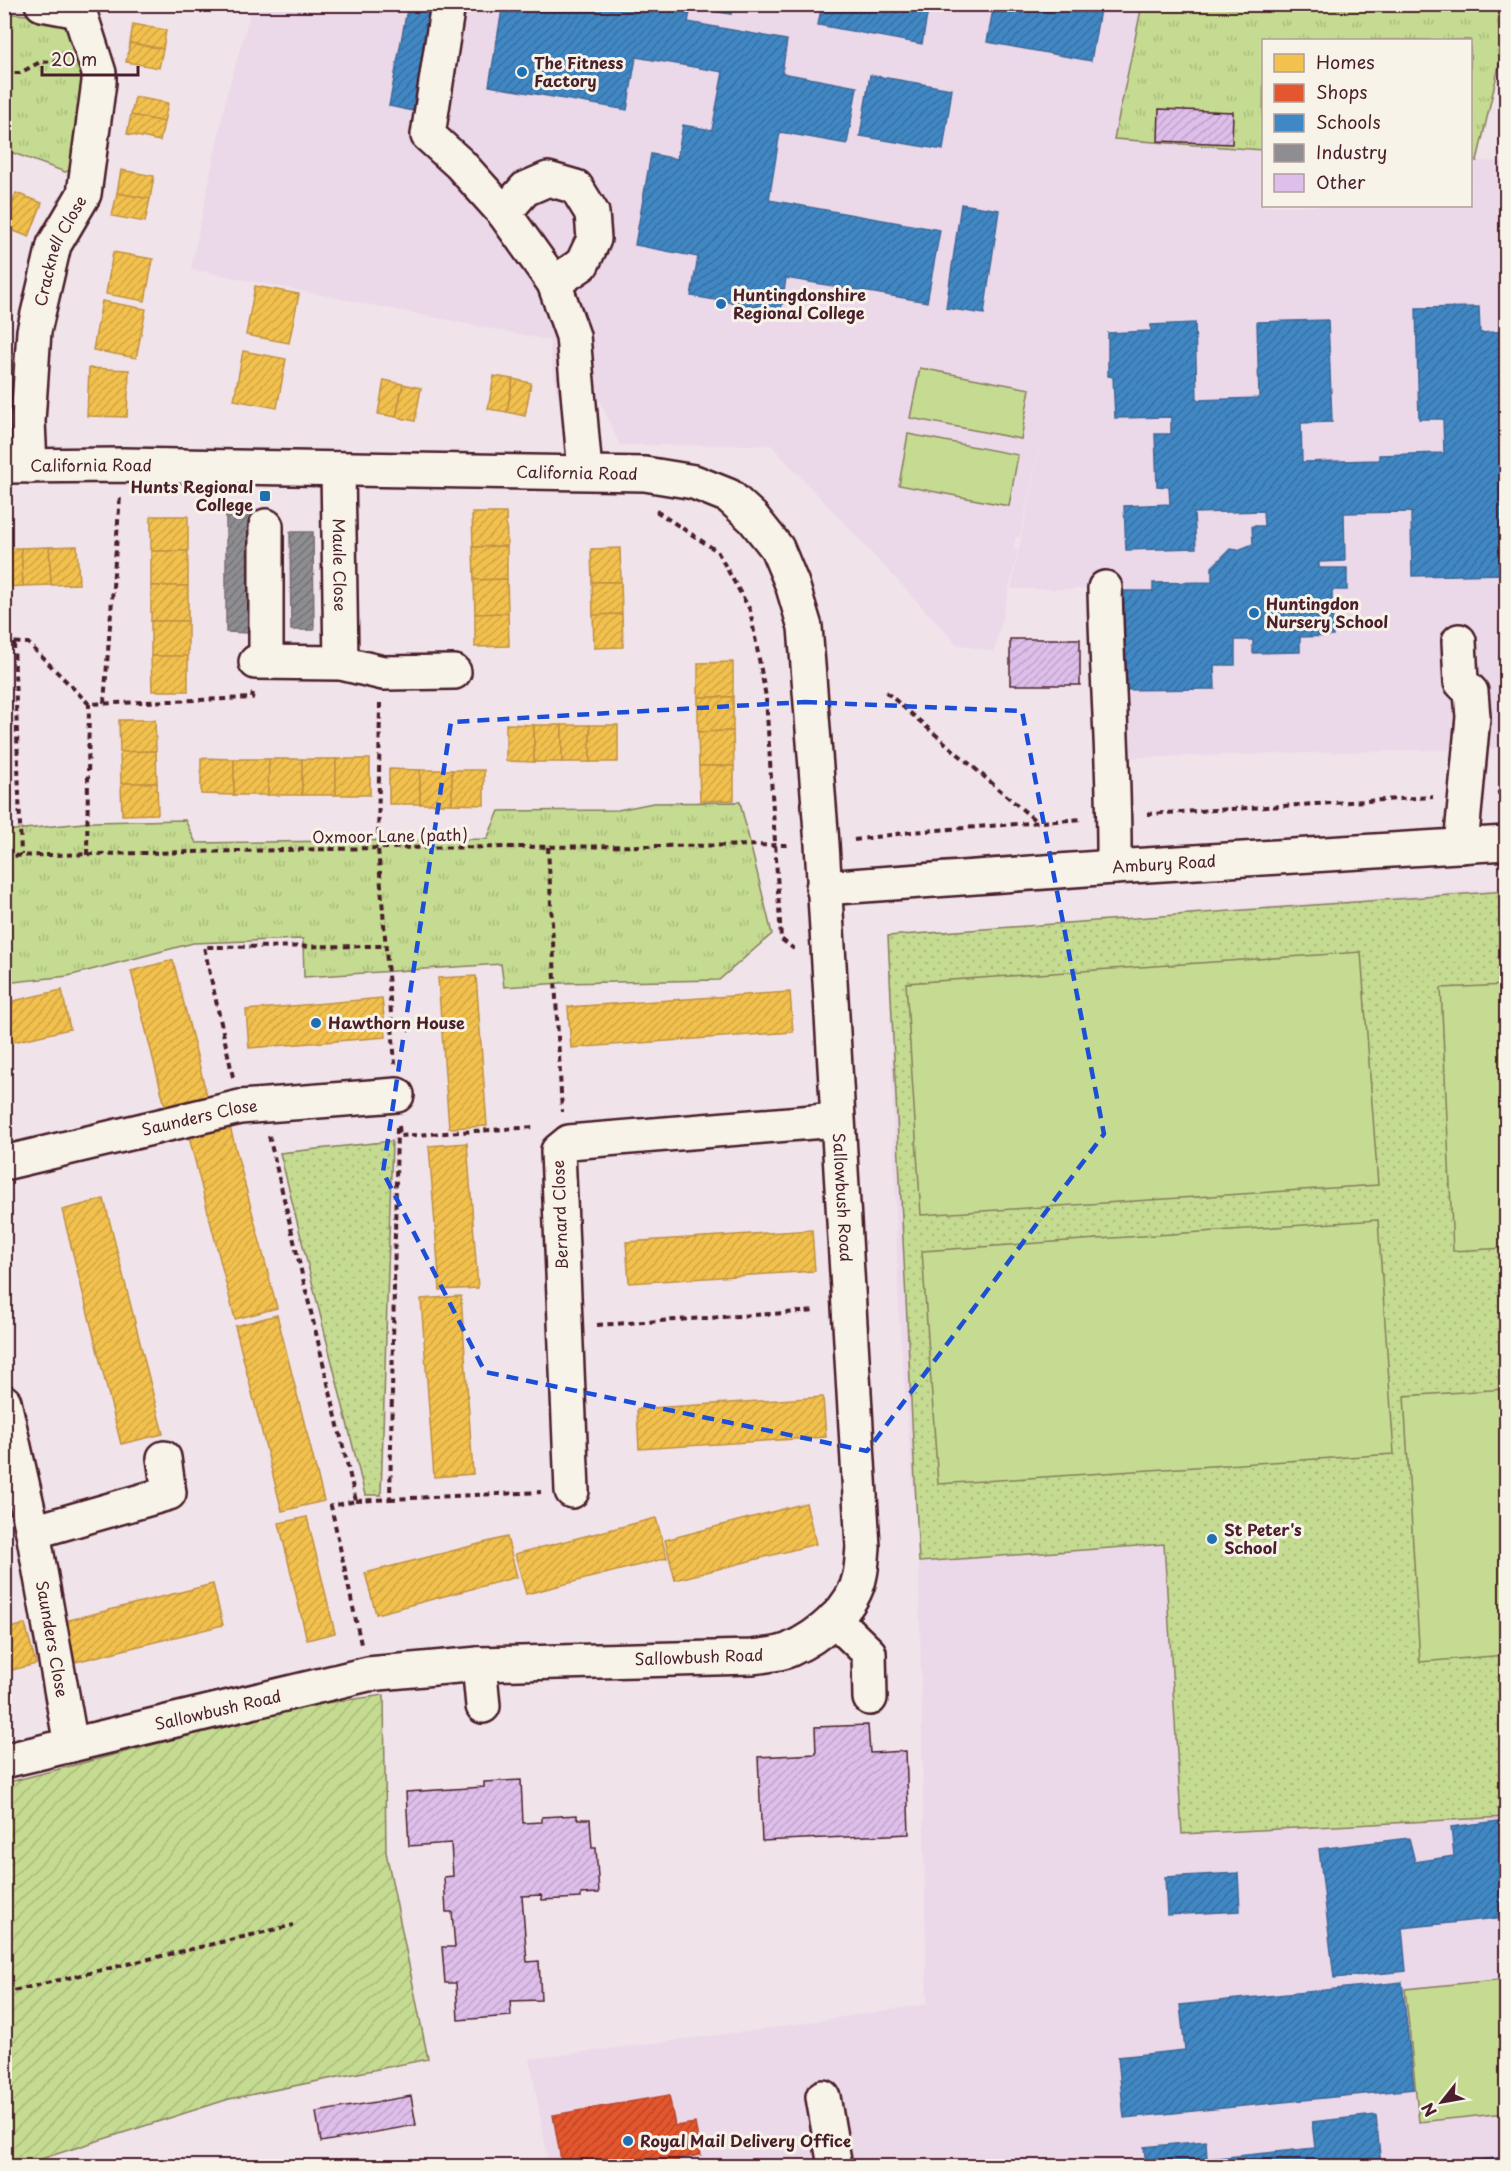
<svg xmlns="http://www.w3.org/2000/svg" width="1511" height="2171" viewBox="0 0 1511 2171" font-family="'Playpen Sans',sans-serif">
  <defs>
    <pattern id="grass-dots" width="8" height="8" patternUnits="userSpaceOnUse" patternTransform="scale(1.5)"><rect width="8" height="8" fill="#c4db91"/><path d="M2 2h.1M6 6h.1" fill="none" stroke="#aabc7d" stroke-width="1.8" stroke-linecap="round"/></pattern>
    <pattern id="park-tufts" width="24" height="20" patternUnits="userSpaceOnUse" patternTransform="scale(1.5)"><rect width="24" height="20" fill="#c4db91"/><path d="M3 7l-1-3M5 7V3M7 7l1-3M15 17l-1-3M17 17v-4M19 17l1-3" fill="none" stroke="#aabc7d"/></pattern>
    <pattern id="garden-furrows" width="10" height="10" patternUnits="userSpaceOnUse" patternTransform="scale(1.5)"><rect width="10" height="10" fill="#c4db91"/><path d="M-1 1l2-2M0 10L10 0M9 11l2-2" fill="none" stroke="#aabc7d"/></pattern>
    <pattern id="homes-hatch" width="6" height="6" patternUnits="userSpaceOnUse" patternTransform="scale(1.5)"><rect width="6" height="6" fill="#f2c14e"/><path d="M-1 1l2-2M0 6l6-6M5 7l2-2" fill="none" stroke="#d1a544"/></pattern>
    <pattern id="shops-hatch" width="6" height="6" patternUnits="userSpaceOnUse" patternTransform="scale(1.5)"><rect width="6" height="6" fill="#e4572e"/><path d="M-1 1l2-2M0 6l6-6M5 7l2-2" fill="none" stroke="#bb4727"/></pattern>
    <pattern id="schools-hatch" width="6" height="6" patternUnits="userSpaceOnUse" patternTransform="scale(1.5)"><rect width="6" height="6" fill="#3f88c5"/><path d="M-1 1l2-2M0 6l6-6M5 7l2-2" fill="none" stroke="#376fa0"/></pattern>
    <pattern id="industry-hatch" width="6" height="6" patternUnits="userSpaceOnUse" patternTransform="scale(1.5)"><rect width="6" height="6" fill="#8d8d92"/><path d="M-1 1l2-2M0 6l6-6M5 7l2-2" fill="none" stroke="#757377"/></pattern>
    <pattern id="building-hatch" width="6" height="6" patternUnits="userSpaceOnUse" patternTransform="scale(1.5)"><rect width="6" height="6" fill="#debeea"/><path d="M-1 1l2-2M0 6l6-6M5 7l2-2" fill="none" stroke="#c0a3c9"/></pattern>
  </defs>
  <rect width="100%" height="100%" fill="#f0e3e9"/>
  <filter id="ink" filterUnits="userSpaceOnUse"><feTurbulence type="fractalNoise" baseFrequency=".0167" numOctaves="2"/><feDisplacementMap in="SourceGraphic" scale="12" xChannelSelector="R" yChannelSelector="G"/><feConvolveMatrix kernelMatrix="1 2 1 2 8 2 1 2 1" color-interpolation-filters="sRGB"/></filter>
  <g filter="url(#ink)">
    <g fill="#ebd8e9">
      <polygon points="253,5 1142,5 1115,139 1263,149 1264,206 1470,206 1471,161 1506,162 1506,748 1107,758 1096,589 1011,589 1043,430 1020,537 1016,537 1013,549 1018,551 994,652 957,644 771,445 620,445 596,392 557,397 549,340 191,269 227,94"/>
      <polygon points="1506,888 1506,2166 549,2166 530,2059 752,2031 927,2004 919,1562 899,1317 888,936"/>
    </g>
    <g fill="url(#grass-dots)" stroke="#877d5e" stroke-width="1.5">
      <polygon points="1506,891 1506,1817 1182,1834 1164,1544 919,1562 888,936"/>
      <polygon points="392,1141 381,1495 365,1495 280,1153"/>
    </g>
    <g fill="url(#park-tufts)" stroke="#877d5e" stroke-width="1.5">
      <polygon points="1142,5 1506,5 1506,36 1477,161 1471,161 1470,40 1264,40 1263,150 1114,139"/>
      <path d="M4 13C20 15 51 15 64 21 92 34 80 142 78 168L65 172 5 150Z"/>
      <polygon points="740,802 772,934 719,980 561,983 504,987 501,964 304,977 303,939 193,943 68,976 5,983 5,831 93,822 185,820 196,843 487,839 499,811 618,810 653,803"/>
    </g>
    <polygon fill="url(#garden-furrows)" stroke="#877d5e" stroke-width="1.5" points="384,1695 386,1852 428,2059 229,2099 19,2166 5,2166 5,1783 303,1706"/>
    <g fill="#c4db91" stroke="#877d5e" stroke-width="1.5">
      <polygon points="920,368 1030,389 1021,439 910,418"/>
      <polygon points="908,434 1018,455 1009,506 899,485"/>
      <polygon points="1361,952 1378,1185 921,1215 906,983"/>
      <polygon points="1506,985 1506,1248 1453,1251 1441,988"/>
      <polygon points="1378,1220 1394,1454 938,1484 922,1251"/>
      <polygon points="1506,1389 1506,1655 1420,1662 1404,1396"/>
      <polygon points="1506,1979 1506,2113 1419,2122 1405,1989"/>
    </g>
    <g fill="url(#homes-hatch)" stroke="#c09044" stroke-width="1.5">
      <polygon points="133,24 166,30 163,49 130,43"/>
      <polygon points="130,43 163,49 159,68 126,62"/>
      <polygon points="135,97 168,103 164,122 131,115"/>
      <polygon points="131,115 164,122 160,141 127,134"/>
      <polygon points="121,170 154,176 150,199 117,193"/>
      <polygon points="16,193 42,203 29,237 4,227"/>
      <polygon points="117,193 150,199 145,222 112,216"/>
      <polygon points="113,252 153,259 145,301 106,294"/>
      <polygon points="255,286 299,294 289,343 246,335"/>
      <polygon points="102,301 146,309 136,358 93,350"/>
      <rect x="4" y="330" width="2" height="44"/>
      <polygon points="243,351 286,359 277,408 234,400"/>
      <polygon points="89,368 129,370 127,417 87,416"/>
      <polygon points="494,376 513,379 507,412 488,409"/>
      <polygon points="513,379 531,383 525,416 507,412"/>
      <polygon points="384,380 403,384 396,417 378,414"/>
      <polygon points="403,384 421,388 415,421 396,417"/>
      <polygon points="472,513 506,513 507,546 473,547"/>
      <rect x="151" y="516" width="37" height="35"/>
      <polygon points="77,546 79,584 51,585 49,547"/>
      <polygon points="507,546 507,579 474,580 473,547"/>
      <polygon points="49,547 51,585 23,586 21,548"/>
      <polygon points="4,548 21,548 23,586 4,587"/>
      <polygon points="620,548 621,582 592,582 591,549"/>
      <rect x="151" y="551" width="37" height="35"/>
      <polygon points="507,579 508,613 475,614 474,580"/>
      <polygon points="592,582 621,582 622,614 593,615"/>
      <rect x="151" y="586" width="37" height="35"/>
      <polygon points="508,613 509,646 475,647 475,614"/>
      <polygon points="622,614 623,647 594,648 593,615"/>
      <rect x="151" y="621" width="37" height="35"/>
      <polygon points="151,656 188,656 188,691 152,691"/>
      <polygon points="733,662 733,697 698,697 698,663"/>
      <polygon points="698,697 733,697 733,731 698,732"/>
      <polygon points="119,720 155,720 156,751 120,752"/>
      <polygon points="506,724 534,725 534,762 506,761"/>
      <rect x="534" y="725" width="28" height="37"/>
      <rect x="562" y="725" width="28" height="37"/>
      <rect x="590" y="725" width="28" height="37"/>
      <polygon points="733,731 734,766 699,766 698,732"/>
      <polygon points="156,751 157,783 121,783 120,752"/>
      <polygon points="201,758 234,759 234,795 201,794"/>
      <polygon points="234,759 269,759 268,795 234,795"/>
      <polygon points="269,759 302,759 302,795 268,795"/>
      <rect x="302" y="759" width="34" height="36"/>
      <rect x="336" y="759" width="34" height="36"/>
      <polygon points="699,766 734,766 734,800 700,801"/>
      <polygon points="389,769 420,770 420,804 389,804"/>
      <rect x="420" y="770" width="32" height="34"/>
      <polygon points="452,770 484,770 484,805 452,804"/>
      <polygon points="121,783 157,783 158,814 122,815"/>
      <polygon points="173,960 208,1100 166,1110 131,971"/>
      <polygon points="476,976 487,1126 449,1128 438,978"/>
      <polygon points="62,990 70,1029 4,1044 4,1003"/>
      <polygon points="790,992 793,1032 571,1048 568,1007"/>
      <polygon points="382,998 386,1037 249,1048 246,1010"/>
      <polygon points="229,1123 277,1308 235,1319 188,1133"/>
      <polygon points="467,1143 478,1288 440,1290 429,1146"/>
      <polygon points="104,1199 163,1434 121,1444 62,1210"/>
      <polygon points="812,1230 815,1271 629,1283 626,1242"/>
      <polygon points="461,1296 473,1474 434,1477 421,1299"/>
      <polygon points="277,1315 324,1501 282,1511 235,1326"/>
      <polygon points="823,1397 826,1437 639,1449 637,1409"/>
      <polygon points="806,1503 816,1544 675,1580 665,1540"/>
      <polygon points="307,1517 335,1633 307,1640 279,1523"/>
      <polygon points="656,1518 667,1558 526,1594 515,1554"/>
      <polygon points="507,1537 517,1577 376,1614 365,1573"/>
      <polygon points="213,1584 223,1625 75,1662 65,1621"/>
      <polygon points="25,1624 36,1664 4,1672 4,1630"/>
    </g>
    <polygon fill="url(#shops-hatch)" stroke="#b6462d" stroke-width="1.5" points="669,2095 675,2126 695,2123 701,2155 678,2159 679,2166 562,2166 553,2115"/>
    <g fill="url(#schools-hatch)" stroke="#426897" stroke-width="1.5">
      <polygon points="408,4 433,4 413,111 389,106"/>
      <polygon points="503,4 732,4 731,14 691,7 688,22 787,40 782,73 857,87 847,144 780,132 769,200 940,230 927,302 786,278 781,311 691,296 698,257 635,245 651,154 677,159 683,125 712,130 723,72 636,57 627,110 489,86"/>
      <polygon points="822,4 929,4 922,44 818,25"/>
      <polygon points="994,4 1101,4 1091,61 987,42"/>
      <polygon points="870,75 952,89 943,150 860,136"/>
      <polygon points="961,204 999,210 984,314 946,308"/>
      <polygon points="1479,307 1480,333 1506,331 1506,373 1502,373 1502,398 1506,398 1506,574 1412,576 1411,512 1344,513 1345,561 1319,562 1319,568 1347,568 1347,590 1332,590 1333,636 1300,637 1300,652 1253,653 1253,640 1235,640 1235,665 1214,665 1215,689 1116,690 1120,591 1153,591 1153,583 1212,582 1212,567 1230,549 1238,550 1253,544 1252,526 1264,526 1263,511 1194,513 1196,548 1126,550 1124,506 1170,504 1169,487 1157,486 1155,434 1171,434 1171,417 1115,418 1113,377 1108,376 1108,333 1151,331 1151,325 1195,323 1197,400 1259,398 1257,322 1328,320 1332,422 1301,423 1302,462 1379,460 1379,455 1444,453 1443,419 1419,419 1416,308"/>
      <polygon points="1506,1820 1506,1917 1402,1928 1406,1971 1334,1978 1319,1849 1409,1838 1415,1862 1454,1856 1451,1827"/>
      <polygon points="1238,1873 1240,1911 1167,1915 1165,1877"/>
      <polygon points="1402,1982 1414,2089 1124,2118 1118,2057 1185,2050 1180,2005"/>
      <polygon points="1376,2115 1381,2166 1146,2166 1144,2147 1206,2141 1207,2159 1315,2148 1312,2122"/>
      <polygon points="1506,2157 1506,2166 1415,2166"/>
    </g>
    <g fill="url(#industry-hatch)" stroke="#796c73" stroke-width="1.5">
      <polygon points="226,508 249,508 249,633 226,632"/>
      <polygon points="290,532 313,532 314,630 291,630"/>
    </g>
    <g fill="url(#building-hatch)" stroke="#4a1f2b" stroke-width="1.5">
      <polygon points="1159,109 1233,112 1232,144 1158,141"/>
      <rect x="1010" y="639" width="70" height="46"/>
      <polygon points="868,1725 870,1753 906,1751 909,1834 762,1841 758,1757 816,1754 815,1727"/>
      <polygon points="521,1780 523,1823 542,1822 542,1817 577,1815 577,1819 590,1819 592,1848 596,1848 599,1893 581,1894 581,1898 542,1900 541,1895 522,1896 527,1962 539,1961 541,2000 510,2001 511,2016 458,2020 456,1983 445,1983 442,1947 455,1947 452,1912 446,1912 444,1877 453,1876 451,1843 409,1846 406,1792 484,1787 484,1782"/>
      <polygon points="411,2096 416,2125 321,2142 316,2112"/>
    </g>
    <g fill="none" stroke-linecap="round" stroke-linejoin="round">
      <defs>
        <g id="minor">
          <polyline points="42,4 79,11"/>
          <polyline points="448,4 428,135 460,164 504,213 554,283 573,336 585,472"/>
          <polyline points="504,213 525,189 548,179 576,187 592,213 594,239 582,264 554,283"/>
          <path id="s1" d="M4 466 123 465 645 474 694 482 729 496 753 518 777 548 792 584 805 627 822 844 863 1547C862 1556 862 1566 860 1575 854 1609 818 1637 789 1650 778 1655 764 1655 752 1657L479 1664 368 1674 4 1761"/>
          <path id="s2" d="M30 466 28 421 34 331 54 245 84 194 99 82V73L77 4"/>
          <path id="s3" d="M338 469 341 663"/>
          <polyline points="266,526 266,661"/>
          <path d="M1105 588C1107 681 1115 774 1114 867"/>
          <polyline points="1459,641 1461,682 1471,692 1473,717 1461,846"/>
          <polyline points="256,662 341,663 383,673 454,672"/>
          <path id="s4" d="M823 888 1114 867 1506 843"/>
          <path id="s5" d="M4 1163 240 1107 397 1095"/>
          <path id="s6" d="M4 1402 33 1532 71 1745"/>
          <polyline points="572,1491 558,1151 569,1142 837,1120"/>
          <polyline points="33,1532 169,1493 164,1458"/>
          <polyline points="834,1619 869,1653 870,1698"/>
          <polyline points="479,1664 483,1706"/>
          <polyline points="823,2097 835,2166"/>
        </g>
      </defs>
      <use href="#minor" stroke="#4a1f2b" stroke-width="38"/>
      <g stroke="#4a1f2b" stroke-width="4" stroke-dasharray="6 4.5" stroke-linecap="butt">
        <polyline points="4,73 20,73 40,62 61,61"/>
        <polyline points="656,511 717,551 750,610 766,697 781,939 794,949"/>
        <polyline points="4,642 28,643 89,704 252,698 253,693"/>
        <polyline points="14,643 21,855"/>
        <polyline points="886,692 1037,822"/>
        <polyline points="104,703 120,496"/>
        <polyline points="380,703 378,848 395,1064"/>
        <polyline points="1497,793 1506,792"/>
        <polyline points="1147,814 1433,797"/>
        <polyline points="854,840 911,832 1082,819"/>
        <polyline points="548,847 562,1112"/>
        <polyline points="87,855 89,704"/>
        <polyline points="4,856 378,848 790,845"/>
        <polyline points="233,1077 204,947 385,946"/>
        <polyline points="399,1126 400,1136 535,1127"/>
        <polyline points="269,1136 356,1501 331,1506 361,1644"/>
        <polyline points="597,1325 817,1311"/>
        <polyline points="390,1499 541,1492"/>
        <polyline points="356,1501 390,1499 397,1128"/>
        <polyline points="4,1993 294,1925"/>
      </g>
      <use href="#minor" stroke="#f7f3e8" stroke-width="33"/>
    </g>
  </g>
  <path fill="none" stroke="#1d4ed8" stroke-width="4.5" stroke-dasharray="12 8" stroke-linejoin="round" d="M805 702 1022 711 1104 1134 867 1451 485 1372 383 1172 451 722Z"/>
  <g fill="#1f6fb2" stroke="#f7f3e8" stroke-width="2">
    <circle cx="522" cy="72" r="6"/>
    <circle cx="721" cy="304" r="6"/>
    <rect x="259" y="490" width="12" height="12" rx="3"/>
    <circle cx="1254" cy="613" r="6"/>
    <circle cx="316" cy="1023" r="6"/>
    <circle cx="1212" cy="1539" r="6"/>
    <circle cx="628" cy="2141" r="6"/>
  </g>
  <g text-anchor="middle" stroke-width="6" stroke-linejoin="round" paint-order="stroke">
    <g font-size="16" font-weight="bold" fill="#4a1f2b" stroke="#f7f3e8" text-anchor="start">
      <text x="534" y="69">The Fitness<tspan x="534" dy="18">Factory</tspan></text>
      <text x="733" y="301">Huntingdonshire<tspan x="733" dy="18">Regional College</tspan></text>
      <text x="253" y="493" text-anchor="end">Hunts Regional<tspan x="253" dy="18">College</tspan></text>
      <text x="1266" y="610">Huntingdon<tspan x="1266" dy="18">Nursery School</tspan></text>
      <text x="328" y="1029">Hawthorn House</text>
      <text x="1224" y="1536">St Peter's<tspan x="1224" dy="18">School</tspan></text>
      <text x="640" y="2147">Royal Mail Delivery Office</text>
    </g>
    <g font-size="16" fill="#4a1f2b" stroke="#f7f3e8">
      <text dy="6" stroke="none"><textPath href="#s2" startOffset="220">Cracknell Close</textPath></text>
      <text dy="6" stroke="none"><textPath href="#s1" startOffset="87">California Road</textPath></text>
      <text dy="6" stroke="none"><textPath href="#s1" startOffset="573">California Road</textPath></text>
      <text dy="6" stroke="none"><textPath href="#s3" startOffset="96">Maule Close</textPath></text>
      <text transform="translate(390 836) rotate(-1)" y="6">Oxmoor Lane (path)</text>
      <text dy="6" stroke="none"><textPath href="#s4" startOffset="342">Ambury Road</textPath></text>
      <text dy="6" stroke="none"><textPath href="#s5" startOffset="201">Saunders Close</textPath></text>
      <text dy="6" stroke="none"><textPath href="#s1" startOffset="1455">Sallowbush Road</textPath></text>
      <text transform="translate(560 1215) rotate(-92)" y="6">Bernard Close</text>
      <text dy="6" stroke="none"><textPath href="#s6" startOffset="242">Saunders Close</textPath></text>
      <text transform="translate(699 1657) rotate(-2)" y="6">Sallowbush Road</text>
      <text transform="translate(218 1710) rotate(-13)" y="6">Sallowbush Road</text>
    </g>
  </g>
  <rect width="1511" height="2171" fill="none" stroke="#f7f3e8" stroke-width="24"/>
  <rect x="12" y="12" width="1487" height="2147" fill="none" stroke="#4a1f2b" stroke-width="2" filter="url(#ink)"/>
  <rect x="1262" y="39" width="210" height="168" fill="#f7f3e8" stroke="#b29e9c" stroke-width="1.5"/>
  <rect x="1274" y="54" width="30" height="18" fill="#f2c14e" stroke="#b29e9c" stroke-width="1.5"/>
  <text x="1316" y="69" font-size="18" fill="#4a1f2b">Homes</text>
  <rect x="1274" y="84" width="30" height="18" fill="#e4572e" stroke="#b29e9c" stroke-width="1.5"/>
  <text x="1316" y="99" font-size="18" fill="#4a1f2b">Shops</text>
  <rect x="1274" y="114" width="30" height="18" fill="#3f88c5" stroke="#b29e9c" stroke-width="1.5"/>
  <text x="1316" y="129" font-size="18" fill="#4a1f2b">Schools</text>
  <rect x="1274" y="144" width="30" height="18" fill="#8d8d92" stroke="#b29e9c" stroke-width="1.5"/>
  <text x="1316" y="159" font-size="18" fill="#4a1f2b">Industry</text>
  <rect x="1274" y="174" width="30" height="18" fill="#debeea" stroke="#b29e9c" stroke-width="1.5"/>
  <text x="1316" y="189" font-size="18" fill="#4a1f2b">Other</text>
  <g transform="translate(1442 2102) rotate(239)" stroke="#f7f3e8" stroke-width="4.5" paint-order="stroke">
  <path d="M0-4.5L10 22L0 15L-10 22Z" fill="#4a1f2b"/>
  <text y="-9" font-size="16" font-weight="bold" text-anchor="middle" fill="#4a1f2b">N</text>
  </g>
  <path d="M42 66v9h96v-9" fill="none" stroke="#4a1f2b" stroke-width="3"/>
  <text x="51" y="66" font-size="18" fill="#4a1f2b" stroke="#f7f3e8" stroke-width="4.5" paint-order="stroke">20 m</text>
</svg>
